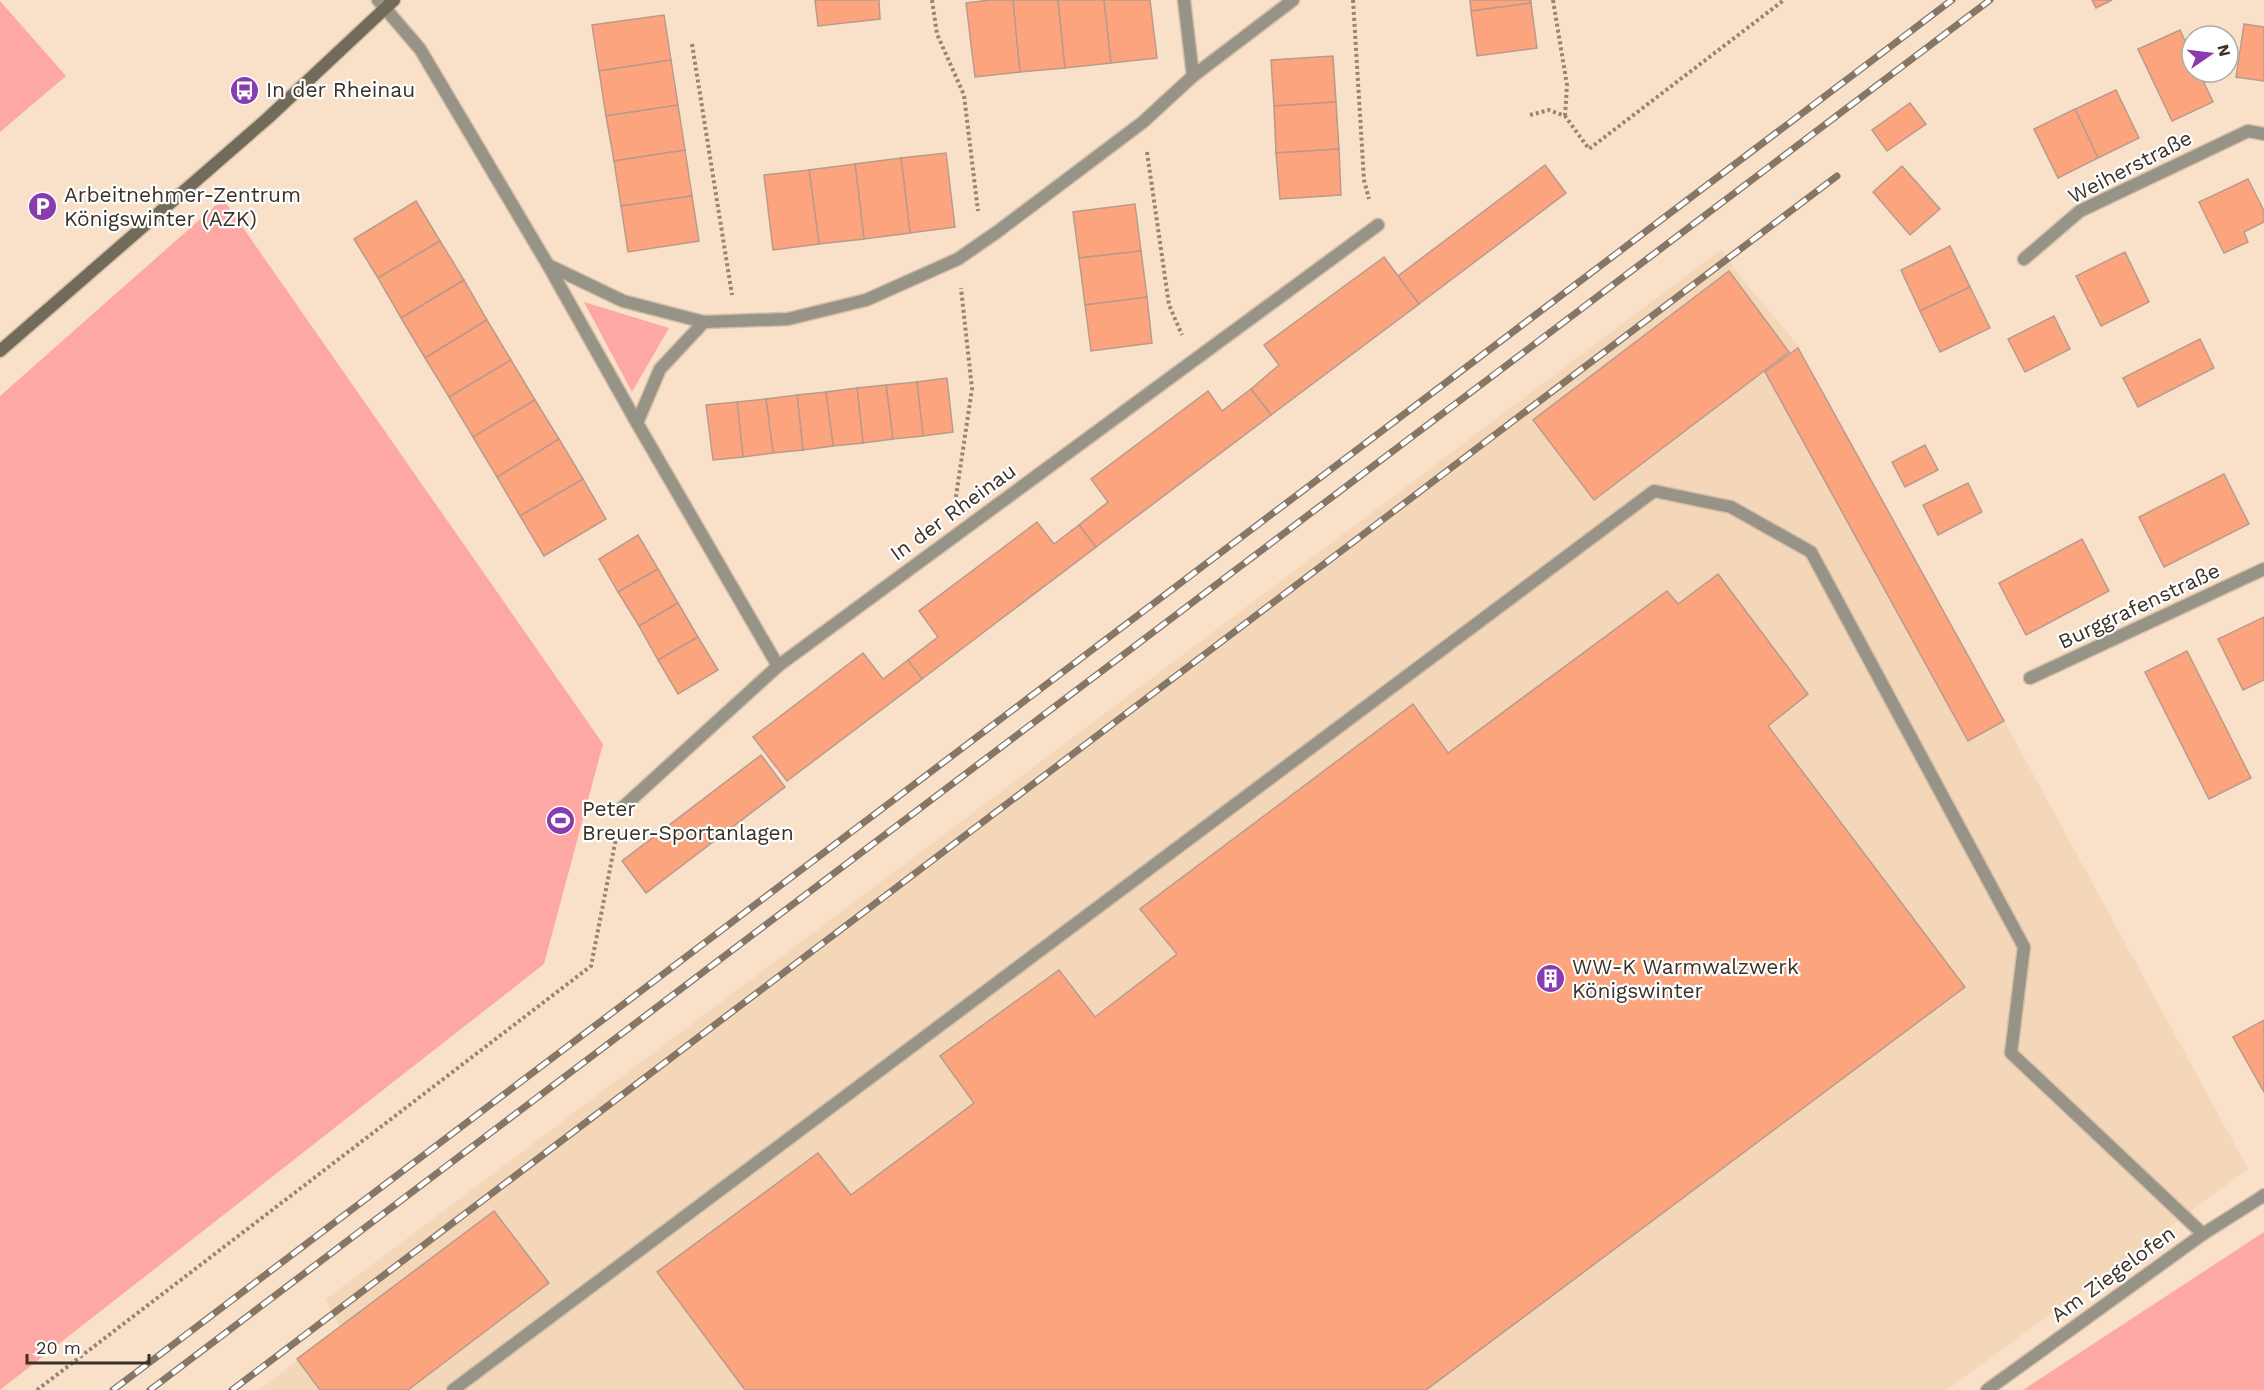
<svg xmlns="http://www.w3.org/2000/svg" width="2264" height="1390" viewBox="0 0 2264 1390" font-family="'Work Sans',sans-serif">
  <rect width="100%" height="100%" fill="#f9e1c9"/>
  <polygon fill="#f4d6b8" points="1722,249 1741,278 1797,344 2007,726 2248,1169 1947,1390 259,1390 340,1327 325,1300"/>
  <g fill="#fda8a5">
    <polygon points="0,1 66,76 0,132"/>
    <polygon points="223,199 603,744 544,964 0,1390 0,396"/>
    <polygon points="584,302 669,328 632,392"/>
    <polygon points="2264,1232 2264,1390 2023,1390"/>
  </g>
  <g fill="#fca47e" stroke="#b99a8d" stroke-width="1.5">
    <polygon points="815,0 879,0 880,19 818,26"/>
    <polygon points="990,0 1013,0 1020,72 975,77 966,3"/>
    <polygon points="1013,0 1058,0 1065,68 1020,72"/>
    <polygon points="1058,0 1104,0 1111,63 1065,68"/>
    <polygon points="1104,0 1150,0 1157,58 1111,63"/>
    <polygon points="1470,0 1531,0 1531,3 1471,11"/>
    <polygon points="2092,0 2112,0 2096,8"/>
    <polygon points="1531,3 1537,48 1477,56 1471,11"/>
    <polygon points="664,15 671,60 599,71 592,25"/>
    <polygon points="2244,24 2264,27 2264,81 2236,77"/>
    <polygon points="2180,30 2192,56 2192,72 2199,72 2213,102 2172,121 2138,49"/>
    <polygon points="1333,56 1336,102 1274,106 1271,60"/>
    <polygon points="671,60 678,105 606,116 599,71"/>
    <polygon points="2116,90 2139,138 2098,158 2075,109"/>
    <polygon points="1336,102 1339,149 1276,153 1274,106"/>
    <polygon points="1910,103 1926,124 1887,151 1872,130"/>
    <polygon points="678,105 685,150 614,161 606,116"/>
    <polygon points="2075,109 2098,158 2058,178 2034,129"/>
    <polygon points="1339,149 1341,195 1280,199 1276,153"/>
    <polygon points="685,150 692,196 621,206 614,161"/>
    <polygon points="946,153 955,227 910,233 901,158"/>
    <polygon points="901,158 910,233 864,239 855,164"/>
    <polygon points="855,164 864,239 819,244 809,170"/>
    <polygon points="1545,165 1566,193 1419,304 1398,276"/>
    <polygon points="1902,166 1940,209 1910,235 1873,192"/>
    <polygon points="809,170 819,244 773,250 764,175"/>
    <polygon points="2248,179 2264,211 2264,222 2244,232 2248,242 2224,253 2199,202"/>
    <polygon points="692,196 699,241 628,252 621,206"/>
    <polygon points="416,201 440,241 378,278 354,239"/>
    <polygon points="1135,204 1141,251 1079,258 1073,212"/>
    <polygon points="440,241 464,280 401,318 378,278"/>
    <polygon points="1950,246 1970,287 1920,311 1901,270"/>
    <polygon points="1141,251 1147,297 1085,305 1079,258"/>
    <polygon points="2125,252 2149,302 2101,326 2076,276"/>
    <polygon points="1384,257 1419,304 1271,415 1251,389 1279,365 1264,345"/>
    <polygon points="1729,271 1789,352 1594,500 1533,420"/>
    <polygon points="464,280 487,320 425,358 401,318"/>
    <polygon points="1970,287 1990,328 1940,352 1920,311"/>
    <polygon points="1147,297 1152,343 1091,351 1085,305"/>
    <polygon points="2054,316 2070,349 2025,372 2008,339"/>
    <polygon points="487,320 511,360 449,397 425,358"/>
    <polygon points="2200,339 2214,368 2138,407 2123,378"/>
    <polygon points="1798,348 2004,721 1968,741 1765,372"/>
    <polygon points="511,360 535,400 473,437 449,397"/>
    <polygon points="947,378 953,432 923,436 917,382"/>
    <polygon points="917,382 923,436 893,439 886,385"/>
    <polygon points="886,385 893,439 863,443 857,388"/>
    <polygon points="857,388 863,443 833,446 826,392"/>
    <polygon points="1251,389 1271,415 1096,547 1079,525 1108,502 1091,479 1208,391 1222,411"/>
    <polygon points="826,392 833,446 803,450 797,395"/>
    <polygon points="797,395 803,450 773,453 766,399"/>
    <polygon points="766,399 773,453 743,457 737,402"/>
    <polygon points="535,400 559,439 497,477 473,437"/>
    <polygon points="737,402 743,457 713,460 706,405"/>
    <polygon points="559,439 583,479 520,516 497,477"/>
    <polygon points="1925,445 1938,470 1905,487 1892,462"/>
    <polygon points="2224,474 2249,524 2164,567 2139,517"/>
    <polygon points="583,479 606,519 544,556 520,516"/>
    <polygon points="1968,483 1982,512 1938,535 1923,505"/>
    <polygon points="1037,522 1054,544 1079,525 1096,547 922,679 908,660 938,637 919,611"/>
    <polygon points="638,535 658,569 618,592 599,559"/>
    <polygon points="2082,539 2109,591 2026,635 1999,583"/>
    <polygon points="658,569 678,603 639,626 618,592"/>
    <polygon points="1718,574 1808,694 1768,726 1965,987 1426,1390 745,1390 657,1272 818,1153 851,1195 974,1103 940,1056 1059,970 1095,1017 1177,954 1140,909 1413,704 1448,753 1667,591 1678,604"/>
    <polygon points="678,603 698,637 658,660 639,626"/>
    <polygon points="2264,617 2264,680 2243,690 2218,639"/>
    <polygon points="698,637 718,670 678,694 658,660"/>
    <polygon points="2187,651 2251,778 2209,799 2145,672"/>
    <polygon points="863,653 883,679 908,660 922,679 787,781 753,737"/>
    <polygon points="761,755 785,787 646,893 622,861"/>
    <polygon points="2264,1020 2264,1092 2233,1037"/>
    <polygon points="494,1211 549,1283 408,1390 320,1390 297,1359"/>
  </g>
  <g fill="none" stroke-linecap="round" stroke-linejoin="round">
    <defs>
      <g id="lane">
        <polyline points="622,808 778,666"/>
        <polyline points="453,1390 1654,491 1731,507 1811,552 2024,947 2011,1053 2203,1234"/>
        <polyline points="1987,1390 2203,1234 2260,1198"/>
      </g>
      <g id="street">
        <polyline points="378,0 420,49 548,265 637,423 778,666 1378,225"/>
        <polyline points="1184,0 1193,76"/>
        <polyline points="2024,259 2080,211 2248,131 2264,134"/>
        <polyline points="548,265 623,301 704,322 788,319 866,300 958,259 997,232 1143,122 1193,76 1293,0"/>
        <polyline points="637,423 660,369 704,322"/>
        <polyline points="2030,678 2264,569"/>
        <polyline points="2260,1198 2264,1195"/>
      </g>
      <polyline id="secondary" points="0,351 268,118 394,0"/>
    </defs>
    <use href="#lane" stroke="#d3bea9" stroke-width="15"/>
    <use href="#street" stroke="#d3bea9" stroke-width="15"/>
    <use href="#secondary" stroke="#d3bea9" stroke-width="15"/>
    <g stroke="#958574" stroke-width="4" stroke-dasharray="3 3" stroke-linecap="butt">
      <polyline points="932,0 937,34 964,95 978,211"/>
      <polyline points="1353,0 1364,180 1369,199"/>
      <polyline points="1553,0 1567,85 1565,116"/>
      <polyline points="692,44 732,295"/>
      <polyline points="1530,115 1549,110 1565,116 1589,149 1784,0"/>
      <polyline points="1147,152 1169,305 1182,335"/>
      <polyline points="955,503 972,389 961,288"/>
      <polyline points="37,1390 591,966 617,833"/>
    </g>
    <use href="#lane" stroke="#979386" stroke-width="12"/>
    <use href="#street" stroke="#979386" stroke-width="12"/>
    <use href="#secondary" stroke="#726b59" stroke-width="12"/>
    <defs>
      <g id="rail">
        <polyline points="113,1390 1952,0"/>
        <polyline points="150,1390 1990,0"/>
        <polyline points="232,1390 1837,176"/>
      </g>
    </defs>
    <use href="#rail" stroke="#857666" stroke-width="7"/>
    <use href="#rail" stroke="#fff" stroke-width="4.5" stroke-dasharray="14" stroke-linecap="butt"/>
  </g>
  <defs>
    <symbol id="bus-disc" viewBox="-11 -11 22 22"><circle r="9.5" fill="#893cad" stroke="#fff"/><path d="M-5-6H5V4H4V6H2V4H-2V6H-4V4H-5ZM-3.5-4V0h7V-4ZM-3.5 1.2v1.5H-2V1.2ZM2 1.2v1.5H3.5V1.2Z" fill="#fff"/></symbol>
    <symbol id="parking-disc" viewBox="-11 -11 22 22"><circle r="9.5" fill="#893cad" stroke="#fff"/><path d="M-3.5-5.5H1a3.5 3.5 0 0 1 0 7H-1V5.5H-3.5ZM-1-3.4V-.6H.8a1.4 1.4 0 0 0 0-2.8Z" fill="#fff"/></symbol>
    <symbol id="stadium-disc" viewBox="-11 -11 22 22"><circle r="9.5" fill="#893cad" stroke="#fff"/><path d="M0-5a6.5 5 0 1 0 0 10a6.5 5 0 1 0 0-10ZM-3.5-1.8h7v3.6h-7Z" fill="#fff"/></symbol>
    <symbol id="building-disc" viewBox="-11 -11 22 22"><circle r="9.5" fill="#893cad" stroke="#fff"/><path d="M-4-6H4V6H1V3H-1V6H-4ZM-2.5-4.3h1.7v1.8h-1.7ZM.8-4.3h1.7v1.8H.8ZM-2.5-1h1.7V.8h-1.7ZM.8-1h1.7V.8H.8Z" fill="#fff"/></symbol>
  </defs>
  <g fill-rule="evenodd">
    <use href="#bus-disc" x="228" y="74" width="33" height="33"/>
    <use href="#parking-disc" x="26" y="190" width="33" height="33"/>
    <use href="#stadium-disc" x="544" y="804" width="33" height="33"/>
    <use href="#building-disc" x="1534" y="962" width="33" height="33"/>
  </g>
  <g text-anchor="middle" stroke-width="4.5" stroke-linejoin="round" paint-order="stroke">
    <g font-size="21" fill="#3a3127" stroke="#fff" text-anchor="start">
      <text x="266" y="97">In der Rheinau</text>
      <text x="64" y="202">Arbeitnehmer-Zentrum<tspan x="64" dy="24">Königswinter (AZK)</tspan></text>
      <text x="582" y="816">Peter<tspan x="582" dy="24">Breuer-Sportanlagen</tspan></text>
      <text x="1572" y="974">WW-K Warmwalzwerk<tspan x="1572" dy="24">Königswinter</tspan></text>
    </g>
    <g font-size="21" fill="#3a3127" stroke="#fff">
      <text transform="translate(2130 167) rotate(-27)" y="7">Weiherstraße</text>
      <text transform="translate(953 512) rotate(-36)" y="7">In der Rheinau</text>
      <text transform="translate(2139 606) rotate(-25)" y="7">Burggrafenstraße</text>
      <text transform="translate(2113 1274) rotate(-36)" y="7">Am Ziegelofen</text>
    </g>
  </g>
  <g transform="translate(2210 54) rotate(76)"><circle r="28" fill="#ffffff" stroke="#b0ada9" stroke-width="1.5"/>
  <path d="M0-4.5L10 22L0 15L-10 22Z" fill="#893cad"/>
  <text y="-9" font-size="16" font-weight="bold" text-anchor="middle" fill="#3a3127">N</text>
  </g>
  <path d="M27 1354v9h122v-9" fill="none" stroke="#3a3127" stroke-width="3"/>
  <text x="36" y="1354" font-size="18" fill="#3a3127" stroke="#ffffff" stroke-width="4.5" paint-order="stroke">20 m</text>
</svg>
